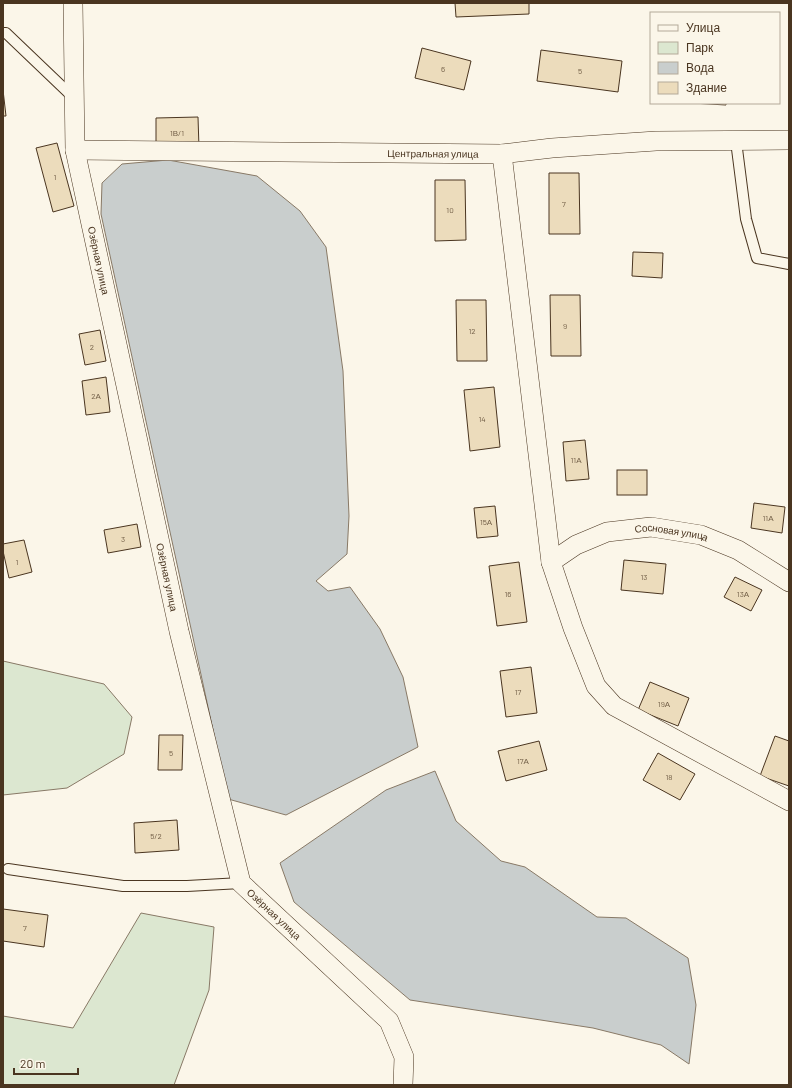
<svg xmlns="http://www.w3.org/2000/svg" width="792" height="1088" viewBox="0 0 792 1088" font-family="Barlow,sans-serif">
  <rect width="100%" height="100%" fill="#fbf6e9"/>
  <g fill="#dce7d0" stroke="#887966">
    <polygon points="3,661 104,684 132,717 124,754 67,788 3,795"/>
    <polygon points="141,913 214,927 209,990 174,1085 3,1085 3,1016 73,1028"/>
  </g>
  <g fill="#c9cecd" stroke="#887966">
    <polygon points="168,160 257,176 300,211 326,247 343,371 349,516 347,554 316,581 328,591 350,587 380,629 403,677 418,747 286,815 228,799 101,214 102,183 122,164"/>
    <polygon points="435,771 456,821 501,861 525,867 597,917 626,918 688,958 696,1005 689,1064 661,1045 593,1028 410,1000 294,902 280,863 386,790"/>
  </g>
  <g fill="#ecdcbc" stroke="#4a3520">
    <polygon points="455,3 529,3 529,14 456,17"/>
    <polygon points="422,48 471,61 464,90 415,78"/>
    <polygon points="541,50 622,61 618,92 537,81"/>
    <polygon points="3,90 6,116 3,116"/>
    <polygon points="692,103 726,103 726,105"/>
    <polygon points="198,117 199,148 156,148 156,118"/>
    <polygon points="57,143 74,206 53,212 36,148"/>
    <polygon points="549,173 579,173 580,234 549,234"/>
    <polygon points="435,180 465,180 466,240 435,241"/>
    <polygon points="633,252 663,253 662,278 632,276"/>
    <polygon points="550,295 580,295 581,356 551,356"/>
    <polygon points="456,300 486,300 487,361 457,361"/>
    <polygon points="100,330 106,361 85,365 79,334"/>
    <polygon points="106,377 110,412 86,415 82,381"/>
    <polygon points="494,387 500,447 470,451 464,390"/>
    <polygon points="585,440 589,479 566,481 563,442"/>
    <rect x="617" y="470" width="30" height="25"/>
    <polygon points="754,503 785,507 782,533 751,528"/>
    <polygon points="495,506 498,536 477,538 474,508"/>
    <polygon points="137,524 141,547 108,553 104,530"/>
    <polygon points="24,540 32,572 9,578 3,551 3,544"/>
    <polygon points="624,560 666,564 663,594 621,590"/>
    <polygon points="519,562 527,622 497,626 489,566"/>
    <polygon points="735,577 762,590 751,611 724,597"/>
    <polygon points="531,667 537,713 506,717 500,671"/>
    <polygon points="650,682 689,698 678,726 638,710"/>
    <polygon points="159,735 183,735 182,770 158,770"/>
    <polygon points="775,736 789,741 789,786 760,776"/>
    <polygon points="539,741 547,770 506,781 498,751"/>
    <polygon points="658,753 695,774 680,800 643,780"/>
    <polygon points="177,820 179,850 135,853 134,823"/>
    <polygon points="3,909 48,915 44,947 3,941"/>
  </g>
  <g fill="none" stroke-linecap="round" stroke-linejoin="round">
    <defs>
      <g id="service">
        <polyline points="3,33 6,33 74,98"/>
        <polyline points="736,141 746,219 757,258 789,264"/>
        <polyline points="8,869 123,886 187,886 241,883"/>
      </g>
      <g id="minor">
        <path id="s1" d="M73 3 75 150 179 631 241 883 389 1021 404 1057 403 1085"/>
        <path id="s2" d="M75 150 502 154 552 148 656 141 789 140"/>
        <polyline points="502,154 551,562 573,628 596,686 614,706 789,801"/>
        <path id="s3" d="M551 562 576 545 607 532 651 527 701 535 738 550 789 582"/>
      </g>
    </defs>
    <use href="#service" stroke="#4a3520" stroke-width="12"/>
    <use href="#minor" stroke="#4a3520" stroke-width="20"/>
    <use href="#service" stroke="#fbf6e9" stroke-width="10"/>
    <use href="#minor" stroke="#fbf6e9" stroke-width="19"/>
  </g>
  <g text-anchor="middle" stroke-width="3" stroke-linejoin="round" paint-order="stroke">
    <g font-size="8" fill="#725f47">
      <text x="443" y="72">6</text>
      <text x="580" y="74">5</text>
      <text x="177" y="136">1В/1</text>
      <text x="55" y="180">1</text>
      <text x="564" y="207">7</text>
      <text x="450" y="213">10</text>
      <text x="565" y="329">9</text>
      <text x="472" y="334">12</text>
      <text x="92" y="350">2</text>
      <text x="96" y="399">2А</text>
      <text x="482" y="422">14</text>
      <text x="576" y="463">11А</text>
      <text x="768" y="521">11А</text>
      <text x="486" y="525">15А</text>
      <text x="123" y="542">3</text>
      <text x="17" y="565">1</text>
      <text x="644" y="580">13</text>
      <text x="508" y="597">16</text>
      <text x="743" y="597">13А</text>
      <text x="518" y="695">17</text>
      <text x="664" y="707">19А</text>
      <text x="171" y="756">5</text>
      <text x="523" y="764">17А</text>
      <text x="669" y="780">18</text>
      <text x="156" y="839">5/2</text>
      <text x="25" y="931">7</text>
    </g>
    <g font-size="10" fill="#4a3520" stroke="#fbf6e9">
      <text dy="4" stroke="none"><textPath href="#s2" startOffset="358">Центральная улица</textPath></text>
      <text dy="4" stroke="none"><textPath href="#s1" startOffset="260">Озёрная улица</textPath></text>
      <text dy="4" stroke="none"><textPath href="#s3" startOffset="129">Сосновая улица</textPath></text>
      <text dy="4" stroke="none"><textPath href="#s1" startOffset="584">Озёрная улица</textPath></text>
      <text dy="4" stroke="none"><textPath href="#s1" startOffset="944">Озёрная улица</textPath></text>
    </g>
  </g>
  <rect width="792" height="1088" fill="none" stroke="#4a3520" stroke-width="8"/>
  <rect x="650" y="12" width="130" height="92" fill="#fbf6e9" stroke="#b4a999"/>
  <rect x="658" y="25" width="20" height="6" fill="#fbf6e9" stroke="#b4a999"/>
  <text x="686" y="32" font-size="12" fill="#4a3520">Улица</text>
  <rect x="658" y="42" width="20" height="12" fill="#dce7d0" stroke="#b4a999"/>
  <text x="686" y="52" font-size="12" fill="#4a3520">Парк</text>
  <rect x="658" y="62" width="20" height="12" fill="#c9cecd" stroke="#b4a999"/>
  <text x="686" y="72" font-size="12" fill="#4a3520">Вода</text>
  <rect x="658" y="82" width="20" height="12" fill="#ecdcbc" stroke="#b4a999"/>
  <text x="686" y="92" font-size="12" fill="#4a3520">Здание</text>
  <path d="M14 1068v6h64v-6" fill="none" stroke="#4a3520" stroke-width="2"/>
  <text x="20" y="1068" font-size="12" fill="#4a3520" stroke="#fbf6e9" stroke-width="3" paint-order="stroke">20 m</text>
</svg>
